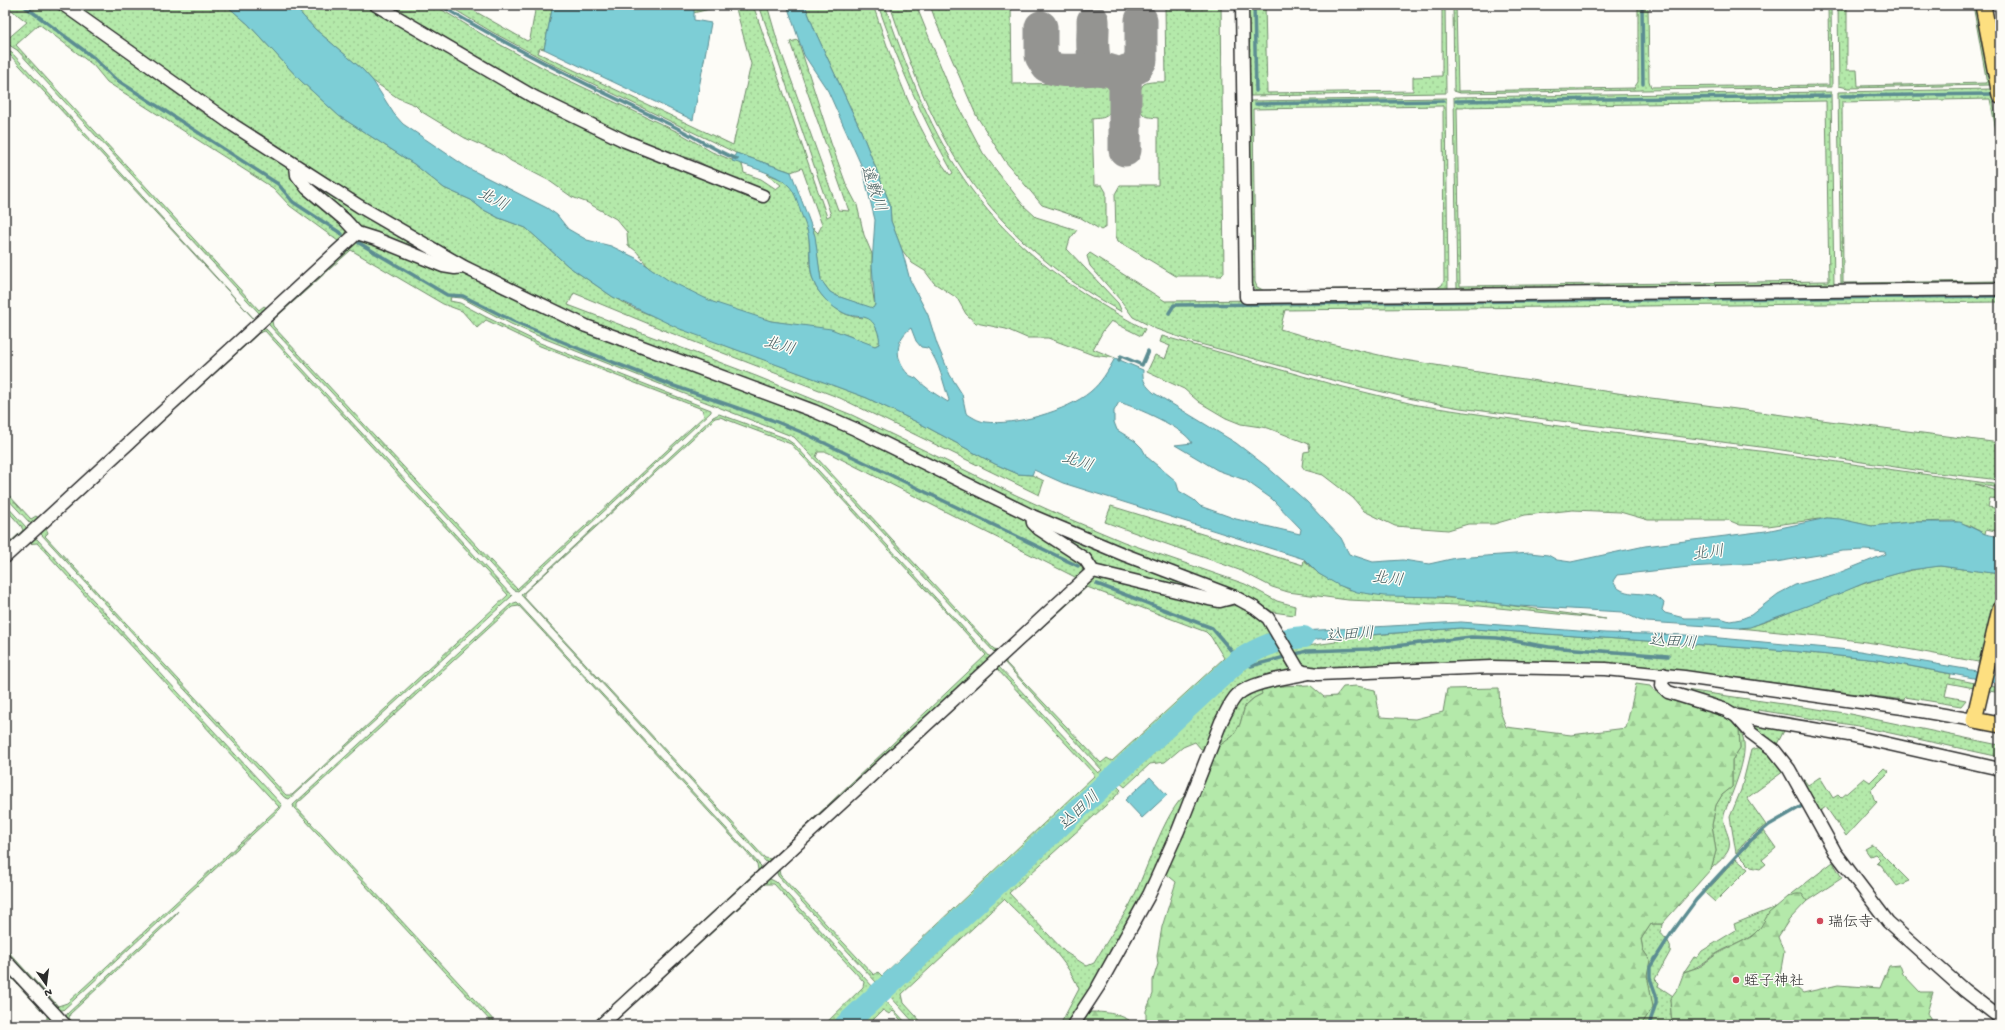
<svg xmlns="http://www.w3.org/2000/svg" width="2005" height="1030" viewBox="0 0 2005 1030" font-family="'Gochi Hand','Klee One',sans-serif">
  <defs>
    <pattern id="grass-dots" width="8" height="8" patternUnits="userSpaceOnUse"><rect width="8" height="8" fill="#b4e9aa"/><path d="M2 2h.1M6 6h.1" fill="none" stroke="#9bc892" stroke-width="1.8" stroke-linecap="round"/></pattern>
    <pattern id="forest-firs" width="22" height="20" patternUnits="userSpaceOnUse"><rect width="22" height="20" fill="#b4e9aa"/><path d="M5 1l3.5 6h-7zM16 11l3.5 6h-7z" fill="#9bc892"/></pattern>
  </defs>
  <rect width="100%" height="100%" fill="#fdfcf7"/>
  <filter id="ink" filterUnits="userSpaceOnUse"><feTurbulence type="fractalNoise" baseFrequency=".025" numOctaves="2"/><feDisplacementMap in="SourceGraphic" scale="8" xChannelSelector="R" yChannelSelector="G"/><feConvolveMatrix kernelMatrix="1 2 1 2 8 2 1 2 1" color-interpolation-filters="sRGB"/></filter>
  <g filter="url(#ink)">
    <g fill="url(#grass-dots)" stroke="#708a6a" fill-rule="evenodd">
      <path d="M5 5H55L200 111 286 166 296 179 346 228V236L261 314 259 313 17 50 9 45 5 46V41L27 22ZM39 24 93 65 107 82 273 188 290 206 338 241 267 308 264 306 259 310 16 45Z"/>
      <polygon points="73,5 226,5 248,24 300,80 339,116 414,164 444,188 471,200 482,209 499,218 526,228 568,266 613,297 633,308 730,347 867,398 921,424 995,464 1018,474 1032,475 1044,481 1039,495 840,398 671,333 574,293 568,305 756,376 852,415 1018,496 1060,515 1124,542 1245,584 1277,601 1295,606 1294,615 1273,612 1259,603 1088,536 1042,516 951,470 588,322 513,286 362,202 237,121"/>
      <path d="M293 5H371L533 99 720 177C707 165 691 155 673 156L591 122 382 5H434L488 38 549 71 678 132 712 152 742 164 744 173 761 179 776 189 781 185 767 174C775 177 783 179 789 185 797 193 808 228 809 239 810 255 808 272 816 287 823 299 837 312 851 316 865 320 870 312 877 330 880 335 880 339 879 344L875 346 869 345C835 326 808 328 771 321 744 316 713 304 688 291 675 285 659 277 649 267 641 260 639 250 628 246L627 232 616 219 588 203 572 197 548 180 511 161 503 155 465 138 422 112 415 105 398 98 373 81 362 69 315 29Z"/>
      <polygon points="447,5 464,5 527,41 530,39 536,5 553,5 544,49 540,48 538,53 733,145 751,64 735,5 753,5 827,217 831,215 759,5 767,5 778,43 838,210 849,211 790,42 798,40 831,143 846,184 857,205 864,235 872,254 872,287 875,306 873,309 837,296 830,292 821,280 813,228 818,233 822,225 802,168 791,172 736,153 552,64 492,32"/>
      <polygon points="677,5 726,5 726,9 718,7 693,13 694,8"/>
      <path d="M805 5H873C893 63 913 126 950 175L953 173C922 118 899 65 878 5H885C907 69 931 134 971 189 1014 249 1079 295 1145 329L1141 336 1111 321 1103 331 1093 349 1115 358 1093 355 1048 338H1027L1006 329 976 323 966 314 957 298 934 283 925 271 912 263 902 250 891 221 890 204 861 131 815 31Z"/>
      <path d="M890 5H916L952 94 983 153 1023 205 1036 217 1077 230 1070 239 1067 249 1118 303 1122 312C1058 278 998 226 959 164 928 115 908 59 890 5Z"/>
      <path d="M930 5H1011L1012 84 1102 83C1104 84 1106 85 1108 86 1113 91 1112 110 1108 115 1103 119 1098 118 1092 119L1094 185H1102L1106 192V227L1101 230 1081 218 1042 205 1005 161 976 115 936 22Z"/>
      <path d="M1165 5H1221L1224 273 1221 276H1176L1118 241 1116 236 1115 194 1120 185H1158V118C1152 117 1147 118 1143 114 1137 108 1137 89 1144 84 1150 81 1159 82 1166 82Z"/>
      <polygon points="1248,5 1265,5 1267,93 1413,91 1413,77 1442,76 1442,5 1445,5 1446,93 1250,96"/>
      <polygon points="1453,5 1456,5 1458,91 1634,88 1638,82 1638,5 1648,5 1649,81 1651,87 1829,85 1828,5 1831,5 1832,87 1460,93 1454,91"/>
      <polygon points="1838,5 1847,5 1847,70 1857,70 1858,86 1987,83 1973,5 1975,5 1990,85 1848,88 1839,86"/>
      <polygon points="8,51 12,53 255,320 33,524 30,523 5,496 5,491 31,519 36,516 39,518 254,319 9,54 5,56 5,53"/>
      <polygon points="1991,89 2000,139 2000,151 1990,99 1842,102 1843,283 2000,281 2000,284 1841,286 1838,92"/>
      <path d="M1831 92 1834 286 1457 290 1454 97ZM1826 101 1829 281 1460 286 1457 107Z"/>
      <path d="M1446 98 1448 291 1260 292 1255 289 1252 284 1250 101ZM1443 106 1444 281 1442 285 1437 288 1263 290 1257 287 1255 282 1253 109Z"/>
      <polygon points="302,176 447,263 371,233 361,228"/>
      <path d="M360 239 442 268 467 275 584 330 782 403 852 433 1026 520 1035 530 1079 559 1082 565 1083 575 998 654 995 653 794 437 543 338 511 324 462 298 451 297 450 301 460 303 486 317 540 343 711 410V412L518 591 514 590 269 325 268 320 352 242ZM351 250 443 304 462 311 477 328 486 320 540 346 702 409 704 416 517 589 273 326 272 321ZM818 452H827L1077 578 999 650 994 649 816 457Z"/>
      <polygon points="1090,253 1165,301 2000,293 2000,302 1285,310 1280,329 1331,344 1392,358 1497,375 1651,398 2000,443 2000,480 1929,472 1768,448 1460,408 1417,400 1332,380 1193,342 1156,329 1133,317 1122,302 1090,266 1087,256"/>
      <path d="M261 328 266 329 512 596 289 799 284 797 41 534V530ZM265 331 508 595 292 795H286L45 536 48 533 46 528 259 333Z"/>
      <polygon points="1162,336 1331,384 1417,405 1572,428 1768,452 2000,485 2000,488 1975,484 2000,492 2000,499 1990,498 1988,507 2000,509 2000,532 1986,529 1985,534 1968,525 1953,521 1911,522 1872,526 1827,518 1768,526 1740,525 1728,520 1648,520 1620,512 1573,510 1525,515 1494,524 1468,524 1448,530 1395,526 1364,511 1353,498 1323,475 1305,470 1302,466 1304,452 1310,451 1309,444 1268,428 1241,424 1226,418 1199,402 1184,389 1147,372 1155,355 1165,359 1170,346 1160,342"/>
      <path d="M719 414 785 438 795 445 992 659 771 862 767 863 521 595 713 417ZM720 417 791 444 986 655 771 859 765 858 524 597V593L715 418Z"/>
      <polygon points="5,504 26,527 26,530 5,552 5,547 23,530 21,526 5,508"/>
      <polygon points="1111,506 1303,565 1304,560 1319,574 1347,589 1472,600 1606,619 1479,606 1348,600 1288,592 1272,587 1239,570 1105,522"/>
      <polygon points="1039,525 1079,543 1216,595 1098,567"/>
      <polygon points="33,538 37,539 282,805 280,809 63,1010 59,1010 5,952 5,948 58,1006 67,1003 279,807 37,543 26,544 5,564 5,562"/>
      <path d="M1940 566 2000 574V666L1880 644 1829 637 1739 628C1762 626 1783 614 1805 606 1849 589 1893 570 1940 566Z"/>
      <path d="M1099 578 1217 605C1225 607 1233 605 1240 606 1253 609 1265 623 1270 634L1251 643 1229 660 879 983 876 982 778 876 776 870 998 666 1098 773 1102 770 1004 662V659L1083 587 1094 579ZM1087 587 1206 632 1211 637 1224 658 1112 761 1107 758 1101 763 1006 663V660ZM997 669 1093 773 1094 776 882 976 878 972 874 975 780 875 779 870Z"/>
      <polygon points="517,602 761,866 761,871 594,1025 591,1025 758,870 757,864 519,606 512,607 297,804 297,808 498,1025 494,1025 294,808 293,805 511,604"/>
      <path d="M1460 628 1790 651 1878 660 1951 674 1950 678 2000 688V693L1948 683 1945 696 1966 700 1961 706 1905 697 1904 700C1805 688 1707 671 1607 664 1510 657 1412 664 1315 668L1302 665 1292 648 1336 642 1335 638Z"/>
      <polygon points="1278,648 1289,668 1287,673 1252,682 1206,750 1201,749 1195,742 1183,747 1165,762 1150,764 1125,787 1119,782 1234,673 1260,655"/>
      <polygon points="1679,689 1845,713 1994,744 2000,745 2000,757 1858,726 1758,710 1757,714"/>
      <path d="M1261 690 1262 694C1235 705 1248 719 1233 736 1228 741 1221 745 1215 749L1239 700 1251 693Z"/>
      <polygon points="1749,724 1785,729 1776,746"/>
      <path d="M1739 730C1755 748 1730 795 1724 815 1721 826 1732 837 1729 848 1727 856 1717 863 1711 869L1716 851 1712 825 1716 805 1722 795 1732 787V760L1740 748Z"/>
      <polygon points="1761,747 1770,752 1784,771 1747,798 1766,825 1749,838 1736,853 1730,817 1741,790 1751,750"/>
      <polygon points="1884,768 1889,772 1871,790 1874,799 1877,802 1846,836 1826,807 1817,813 1801,782 1804,780 1808,785 1820,777 1833,798 1838,795 1841,798 1864,778 1870,782"/>
      <path d="M1116 785 1121 790 1115 797 1009 893 1065 952 1087 966 1094 963C1105 944 1117 926 1128 908 1143 883 1165 807 1187 794L1161 860 1097 980 1068 1025H1060L1079 989C1067 958 1028 923 1004 899L902 994 904 1003 924 1025H916L889 995Z"/>
      <polygon points="1764,831 1776,848 1762,860 1766,864 1760,869 1751,867 1739,855 1752,841"/>
      <polygon points="1872,845 1876,848 1909,881 1897,886 1881,865 1876,863 1880,859 1875,854 1870,856 1865,849"/>
      <polygon points="1736,859 1748,869 1715,902 1705,893"/>
      <polygon points="1833,862 1842,878 1807,901 1805,899 1788,897"/>
      <polygon points="770,879 776,882 874,988 834,1025 824,1025 863,987 864,982 774,884 765,884 611,1025 608,1025 766,880"/>
      <path d="M1776 907C1768 914 1766 922 1759 929 1748 942 1730 945 1716 954 1704 962 1698 968 1684 972L1694 957 1697 958 1702 951 1736 930 1734 924Z"/>
      <polygon points="178,911 172,919 70,1014 69,1018 76,1025 72,1025 66,1018 67,1014"/>
      <path d="M1651 924H1662L1661 933C1666 940 1672 943 1670 952L1655 979 1659 983 1658 986 1673 996 1670 999 1672 1025H1641L1653 1007 1647 975 1650 960 1643 950 1641 939Z"/>
      <polygon points="5,967 51,1018 45,1025 41,1025 47,1019 47,1016 5,971"/>
      <polygon points="884,999 908,1025 905,1025 893,1011 889,1014 883,1010 868,1025 856,1025"/>
    </g>
    <g fill="url(#forest-firs)" stroke="#708a6a">
      <path d="M1636 684 1650 686C1656 698 1709 707 1723 715 1729 718 1734 725 1739 730L1740 748 1732 760V787L1722 795 1716 805 1712 825 1716 851 1711 869 1662 924H1651L1641 939 1643 950 1650 960 1647 975 1653 1007 1641 1025H1144L1146 1021V1011L1153 994V980L1158 964 1157 956 1162 927 1176 882 1165 873 1215 749 1233 736 1240 724 1245 706 1254 698 1262 694 1261 690 1278 686 1310 685 1324 697 1336 696 1343 687 1357 686 1375 690 1380 717 1415 719 1443 712 1447 689 1499 688 1500 711 1506 727 1571 735 1626 728Z"/>
      <polygon points="1796,894 1802,894 1807,901 1789,920 1778,937 1784,952 1780,975 1803,993 1838,985 1880,988 1889,966 1900,965 1903,974 1920,992 1933,992 1927,1013 1933,1025 1672,1025 1670,999 1678,988 1684,972 1699,967 1717,954 1751,937 1760,928 1769,913 1788,897"/>
      <path d="M1091 1012C1104 1012 1117 1013 1129 1020L1131 1025H1078Z"/>
    </g>
    <g fill="#7dced6" stroke="#5c8d92" fill-rule="evenodd">
      <path d="M226 5H293L315 29 362 69 373 81 394 114 403 124 468 168 547 208 557 215 568 229 587 240 611 246 636 258 668 280 713 302 771 321 831 329 875 346 879 344C880 339 879 335 877 330 869 310 857 321 842 312 831 307 822 297 816 287 808 272 811 255 809 239 808 230 804 221 801 213 798 204 795 191 788 185 777 174 748 166 732 161L736 153 791 172 815 236 821 280 830 292 837 296 873 308 875 305 872 264 875 220 862 167 828 91 804 55 787 5H805L815 31 861 131 890 204 891 221 902 250 910 280 928 315 937 344 950 375 962 394 966 413C972 417 978 421 985 422 1015 426 1067 411 1090 392 1101 383 1108 371 1115 358L1143 370C1142 381 1146 386 1154 393L1236 443 1266 466 1307 502 1341 538 1349 554 1373 562 1403 560 1429 564 1456 558 1530 553 1548 555 1557 560 1571 562 1645 546 1766 531 1827 518 1840 519 1872 526 1911 522H1960L1985 534 2000 537V574L1940 566 1910 570 1867 582 1836 595 1750 627 1739 628 1647 622 1639 620 1622 612 1518 606 1445 597 1384 596 1357 592 1338 585 1319 574 1304 559 1063 483 1034 470 1032 475 1018 474 995 464 921 424 867 398 680 329 613 297 568 266 526 228 499 218 482 209 471 200 444 188 414 164 339 116 300 80 248 24ZM911 328 916 341 921 347 928 348C940 363 943 383 949 400L948 402C938 396 926 388 918 380 916 377 911 377 908 374 894 360 895 339 911 328ZM1119 402C1135 407 1185 428 1192 443L1175 445 1217 470 1245 480 1272 499 1301 529 1300 534 1236 519 1200 506 1194 500 1179 491 1176 481 1147 457 1142 448 1135 441 1117 430 1114 422V411ZM1865 550 1885 552 1886 554 1836 574 1795 585 1778 594 1751 615 1741 619 1730 621 1720 618H1684L1665 613 1662 610 1664 603C1651 586 1622 602 1613 581L1617 575 1689 567 1776 562 1843 551Z"/>
      <polygon points="553,5 590,5 605,9 606,5 677,5 694,8 694,20 711,23 693,120 544,49"/>
      <polygon points="1461,622 1605,633 1687,635 1860,651 2000,675 2000,683 1878,660 1790,651 1460,628 1318,639 1290,644 1284,632"/>
      <polygon points="1150,777 1167,795 1142,818 1125,800"/>
    </g>
    <g fill="none" stroke-linecap="round" stroke-linejoin="round">
      <g stroke="#5c8d92" stroke-width="3.5">
        <polyline points="23,5 94,58 114,78 278,184 293,202 342,234"/>
        <path d="M440 5C513 49 589 86 667 123 689 133 715 151 737 159"/>
        <polyline points="1254,5 1256,91"/>
        <polyline points="1642,5 1643,84"/>
        <polyline points="1841,96 1991,94"/>
        <polyline points="1456,101 1829,96"/>
        <polyline points="1256,104 1443,101"/>
        <polyline points="359,243 447,295 463,296 513,321 582,350 671,385 772,420 806,434 1078,566"/>
        <polyline points="1169,313 1174,305 2000,296"/>
        <polyline points="1119,360 1121,356 1142,365 1148,351"/>
        <polyline points="1097,584 1212,628 1234,654 1251,666 1307,651 1369,649 1471,637 1497,638 1549,647 1668,656"/>
        <polyline points="1649,1025 1656,1003 1656,995 1650,978 1650,967 1671,934 1696,900 1751,840 1769,825 1802,806"/>
      </g>
      <path stroke="#7dced6" stroke-width="22" d="M845 1025 1238 661C1259 647 1278 639 1304 637"/>
      <g stroke="#949491" stroke-width="33">
        <path d="M1093 21C1094 35 1088 64 1104 70"/>
        <path d="M1041 27V56L1047 66C1070 80 1115 54 1125 86V150"/>
        <polyline points="1125,86 1126,71 1136,68 1141,60 1141,20"/>
      </g>
      <defs>
        <g id="minor">
          <polyline points="64,5 233,125 359,206 464,267 586,326 814,411 855,429 1032,516 1125,555 1235,597 1255,608 1268,618 1298,669 1304,672 1318,674 1492,667 1606,669 1684,677 1903,708 1974,720"/>
          <polyline points="376,5 534,97 625,141 763,196"/>
          <polyline points="1242,5 1246,297 2000,289"/>
          <polyline points="296,166 297,175 307,188 345,220 357,233 376,239 443,266 455,268 463,267"/>
          <polyline points="1032,516 1033,523 1039,529 1085,559 1093,571 1209,599 1220,601 1235,597"/>
          <polyline points="5,557 357,233"/>
          <polyline points="1663,674 1662,686 1668,692 1726,710 1736,716 1751,733 1774,750 1789,769 1835,852 1888,922 1964,990 2000,1018"/>
          <polyline points="1736,716 1849,735 2000,769"/>
          <polyline points="5,960 65,1025"/>
          <polyline points="601,1025 1093,571"/>
          <path d="M1073 1025 1098 987 1149 895 1178 831 1221 722C1226 713 1230 702 1237 695 1253 681 1288 678 1309 673"/>
        </g>
        <g id="major">
          <polyline points="1983,5 2000,95"/>
          <polyline points="2000,609 1974,720 2000,725"/>
        </g>
      </defs>
      <use href="#minor" stroke="#2b2b2b" stroke-width="15"/>
      <use href="#major" stroke="#2b2b2b" stroke-width="18"/>
      <use href="#minor" stroke="#fdfcf7" stroke-width="12"/>
      <use href="#major" stroke="#fddf80" stroke-width="15"/>
    </g>
  </g>
  <g fill="#d1495b" stroke="#fdfcf7" stroke-width="1.5">
    <circle cx="1820" cy="921" r="4"/>
    <circle cx="1736" cy="980" r="4"/>
  </g>
  <g text-anchor="middle" stroke-width="3" stroke-linejoin="round" paint-order="stroke">
    <g font-size="15" fill="#2b2b2b" stroke="#fdfcf7" text-anchor="start">
      <text x="1828" y="926">瑞伝寺</text>
      <text x="1744" y="985">蛭子神社</text>
    </g>
    <g font-size="16" font-style="italic" fill="#445c5e" stroke="#fdfcf7">
      <text transform="translate(875 188) rotate(71)" y="6">遠敷川</text>
      <text transform="translate(494 198) rotate(27)" y="6">北川</text>
      <text transform="translate(780 344) rotate(16)" y="6">北川</text>
      <text transform="translate(1078 460) rotate(18)" y="6">北川</text>
      <text transform="translate(1708 551) rotate(-7)" y="6">北川</text>
      <text transform="translate(1388 577) rotate(6)" y="6">北川</text>
      <text transform="translate(1350 633) rotate(-4)" y="6">込田川</text>
      <text transform="translate(1673 640) rotate(4)" y="6">込田川</text>
      <text transform="translate(1078 809) rotate(-43)" y="6">込田川</text>
    </g>
  </g>
  <rect width="2005" height="1030" fill="none" stroke="#fdfcf7" stroke-width="20"/>
  <rect x="10" y="10" width="1985" height="1010" fill="none" stroke="#2b2b2b" stroke-width="1.5" filter="url(#ink)"/>
  <g transform="translate(46 984) rotate(166)" stroke="#fdfcf7" stroke-width="3" paint-order="stroke">
  <path d="M0-3L7 15L0 10L-7 15Z" fill="#2b2b2b"/>
  <text y="-6" font-size="11" font-weight="bold" text-anchor="middle" fill="#2b2b2b">N</text>
  </g>
</svg>
